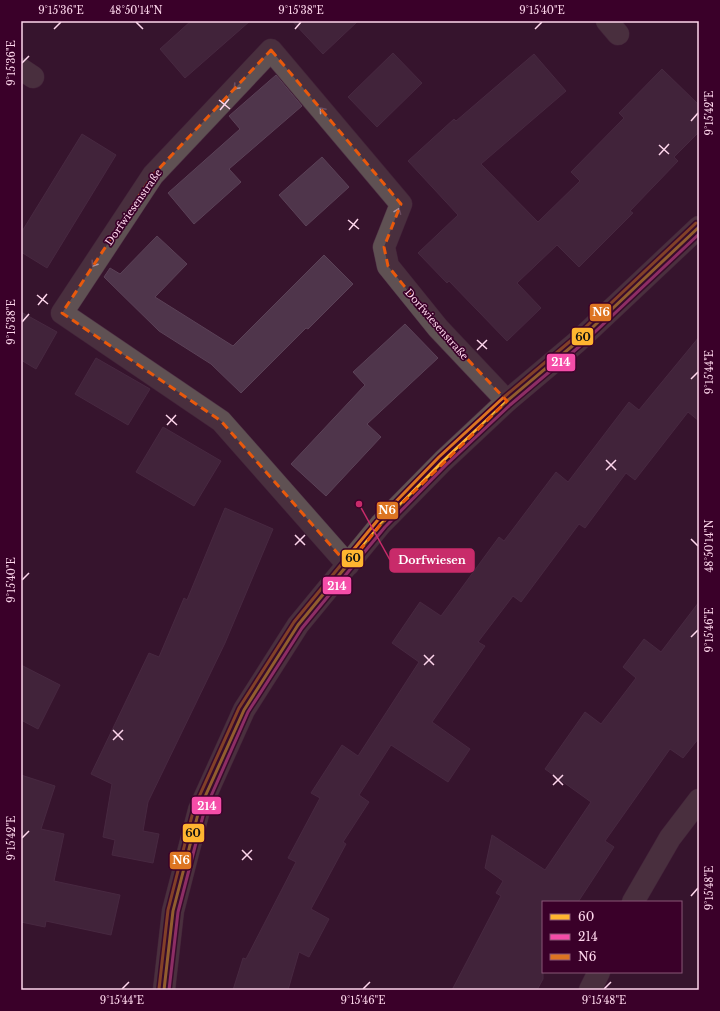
<svg xmlns="http://www.w3.org/2000/svg" width="720" height="1011" viewBox="0 0 720 1011" font-family="'Libre Baskerville',serif">
  <rect width="100%" height="100%" fill="#37142d"/>
  <g fill="#4f354b" stroke="#5b4157">
    <polygon points="191,21 250,21 185,78 160,49"/>
    <polygon points="292,21 358,21 323,54"/>
    <polygon points="393,53 422,83 377,127 348,97"/>
    <polygon points="534,54 566,91 481,164 538,222 580,181 571,172 624,118 619,113 662,69 699,105 699,132 674,157 678,161 630,211 633,213 579,267 557,245 517,283 541,308 507,341 449,281 447,283 418,253 458,215 408,161 454,119 456,121"/>
    <polygon points="276,75 302,106 229,169 241,182 194,224 168,193 240,129 229,116"/>
    <polygon points="82,134 116,155 47,268 21,252 21,233"/>
    <polygon points="322,157 349,187 306,226 279,195"/>
    <polygon points="157,236 187,264 155,297 233,346 324,255 353,284 308,329 306,328 241,393 211,364 159,331 104,277 110,268 120,274"/>
    <polygon points="21,312 57,332 36,369 21,360"/>
    <polygon points="405,324 438,358 367,424 381,437 326,496 291,464 365,385 353,372"/>
    <polygon points="699,337 699,421 688,412 635,480 626,473 585,528 579,524 521,602 513,596 478,642 485,646 432,722 470,749 448,782 391,745 359,795 369,802 343,842 346,844 311,909 329,919 309,957 299,952 288,990 233,990 243,958 246,959 296,862 288,858 320,798 311,793 342,745 358,756 419,662 392,643 420,602 441,616 499,537 504,541 556,472 568,482 629,402 639,410"/>
    <polygon points="96,358 150,389 128,425 75,394"/>
    <polygon points="163,427 221,461 194,506 136,472"/>
    <polygon points="225,508 273,529 225,643 148,802 143,831 159,834 153,863 112,855 115,840 103,837 112,784 91,774 149,653 159,657 184,598 187,600"/>
    <polygon points="699,602 699,738 683,758 670,749 605,841 614,847 578,902 543,902 543,979 537,990 452,990 501,896 496,893 503,881 485,868 492,835 545,870 591,802 545,769 585,712 601,724 636,678 623,667 644,639 661,652"/>
    <polygon points="21,665 60,685 38,729 21,720"/>
    <polygon points="21,775 55,786 41,829 64,834 54,881 120,895 111,935 46,921 45,927 21,922"/>
  </g>
  <g fill="none" stroke-linecap="round" stroke-linejoin="round">
    <defs>
      <g id="street">
        <polyline points="607,21 618,34"/>
        <polyline points="21,69 33,77"/>
        <polyline points="348,565 221,421 62,313 153,175 271,50 401,204 384,247 388,266 438,328 507,401"/>
        <polyline points="633,902 670,838 699,800"/>
        <polyline points="590,990 599,972"/>
      </g>
      <polyline id="secondary" points="164,990 173,911 199,810 244,710 298,625 381,524 443,461 507,401 577,342 699,227"/>
    </defs>
    <use href="#street" stroke="#503246" stroke-width="23"/>
    <use href="#secondary" stroke="#503246" stroke-width="23"/>
    <use href="#street" stroke="#5f5153" stroke-width="22"/>
    <use href="#secondary" stroke="#625352" stroke-width="22"/>
    <defs>
      <polyline id="bus-1" points="164,990 173,911 199,810 244,710 298,625 381,524 443,461 507,401 577,342 699,227"/>
      <polyline id="bus-2" points="169,990 178,912 204,812 248,712 302,628 385,527 446,465 510,405 580,346 699,234"/>
      <polyline id="bus-3" points="159,989 168,910 194,808 239,708 294,622 377,521 439,457 504,397 574,338 696,223"/>
    </defs>
    <use href="#bus-1" stroke="#3a0029" stroke-width="6"/>
    <use href="#bus-2" stroke="#3a0029" stroke-width="6"/>
    <use href="#bus-3" stroke="#3a0029" stroke-width="6"/>
    <use href="#bus-1" stroke="#ffb530" stroke-width="3"/>
    <use href="#bus-2" stroke="#f54da8" stroke-width="3"/>
    <use href="#bus-3" stroke="#dd7522" stroke-width="3"/>
  </g>
  <defs><path id="oneway-chevron" d="M-2-3.5L2.5 0L-2 3.5" fill="none" stroke-width="1.6" stroke-linecap="round" stroke-linejoin="round"/></defs>
  <g stroke="#ae94a0">
    <use href="#oneway-chevron" transform="translate(236 87) rotate(133)"/>
    <use href="#oneway-chevron" transform="translate(322 110) rotate(-130)"/>
    <use href="#oneway-chevron" transform="translate(398 211) rotate(-69)"/>
    <use href="#oneway-chevron" transform="translate(94 264) rotate(123)"/>
  </g>
  <path d="M0 0H720V1011H0ZM271 50 401 204 384 247 388 266 438 328 507 401 381 524 348 565 221 421 62 313 153 175Z" fill="#37142d" fill-opacity=".55" fill-rule="evenodd"/>
  <path fill="none" stroke="#e8590c" stroke-width="3" stroke-dasharray="8 5" stroke-linejoin="round" d="M271 50 401 204 384 247 388 266 438 328 507 401 381 524 348 565 221 421 62 313 153 175Z"/>
  <path fill="none" stroke="#fed6ec" stroke-width="1.5" d="M136 22 143 29M54 29 61 22M295 29 301 22M535 29 542 22M22 63 29 56M219 100 230 109M220 110 229 99M691 121 698 113M659 145 669 154M659 155 669 144M348 220 359 229M349 230 358 219M37 295 48 304M38 305 47 294M22 322 29 314M477 340 487 349M477 350 487 340M691 379 698 372M166 415 177 425M167 425 176 415M606 460 616 470M606 470 616 460M295 535 305 545M691 539 698 546M295 545 305 535M22 580 29 573M691 637 698 630M424 655 434 665M424 665 434 655M113 730 123 740M113 740 123 730M553 775 563 785M553 785 563 775M22 838 29 831M242 850 252 860M242 860 252 850M691 896 698 888M122 989 129 982M363 989 370 982M604 989 611 982"/>
  <g text-anchor="middle" stroke-width="3.5" stroke-linejoin="round" paint-order="stroke">
    <g font-size="10" fill="#fed6ec" stroke="#3a0029">
      <text transform="translate(133 207) rotate(-55)" y="4">Dorfwiesenstraße</text>
      <text transform="translate(437 324) rotate(49)" y="4">Dorfwiesenstraße</text>
    </g>
  </g>
  <path fill="none" stroke="#c82b6a" stroke-width="1.5" d="M359 504L390 560"/>
  <circle fill="#c82b6a" stroke="#3a0029" stroke-width="1.5" cx="359" cy="504" r="4"/>
  <rect fill="#c82b6a" stroke="#c82b6a" stroke-width="1.5" x="390" y="549" width="84" height="23" rx="4"/>
  <g font-size="11" text-anchor="middle" font-weight="bold" fill="#fff">
    <text x="432" y="564">Dorfwiesen</text>
  </g>
  <g stroke="#3a0029" stroke-width="1.5">
    <rect x="589" y="303" width="23" height="19" rx="4" fill="#dd7522"/>
    <rect x="571" y="327" width="23" height="19" rx="4" fill="#ffb530"/>
    <rect x="546" y="353" width="30" height="19" rx="4" fill="#f54da8"/>
    <rect x="376" y="501" width="23" height="19" rx="4" fill="#dd7522"/>
    <rect x="341" y="549" width="23" height="19" rx="4" fill="#ffb530"/>
    <rect x="322" y="576" width="30" height="19" rx="4" fill="#f54da8"/>
    <rect x="191" y="796" width="31" height="19" rx="4" fill="#f54da8"/>
    <rect x="182" y="823" width="23" height="20" rx="4" fill="#ffb530"/>
    <rect x="169" y="851" width="23" height="19" rx="4" fill="#dd7522"/>
  </g>
  <g font-size="11" text-anchor="middle" font-weight="bold" fill="#fff">
    <text x="601" y="316">N6</text>
    <text x="561" y="366">214</text>
    <text x="387" y="514">N6</text>
    <text x="337" y="590">214</text>
    <text x="207" y="810">214</text>
    <text x="181" y="864">N6</text>
  </g>
  <g font-size="11" text-anchor="middle" font-weight="bold" fill="#111">
    <text x="583" y="341">60</text>
    <text x="353" y="562">60</text>
    <text x="193" y="837">60</text>
  </g>
  <rect width="720" height="1011" fill="none" stroke="#3a0029" stroke-width="44"/>
  <rect x="542" y="901" width="140" height="72" fill="#3a0029" stroke="#885677"/>
  <rect x="550" y="914" width="20" height="6" fill="#ffb530" stroke="#885677"/>
  <text x="578" y="921" font-size="12" fill="#fed6ec">60</text>
  <rect x="550" y="934" width="20" height="6" fill="#f54da8" stroke="#885677"/>
  <text x="578" y="941" font-size="12" fill="#fed6ec">214</text>
  <rect x="550" y="954" width="20" height="6" fill="#dd7522" stroke="#885677"/>
  <text x="578" y="961" font-size="12" fill="#fed6ec">N6</text>
  <rect x="22" y="22" width="676" height="967" fill="none" stroke="#fed6ec" stroke-width="1.5"/>
  <g font-size="10" text-anchor="middle" fill="#fed6ec">
    <text x="61" y="14">9°15'36"E</text>
    <text x="136" y="14">48°50'14"N</text>
    <text x="301" y="14">9°15'38"E</text>
    <text x="542" y="14">9°15'40"E</text>
    <text transform="translate(11 63) rotate(-90)" y="4">9°15'36"E</text>
    <text transform="translate(709 113) rotate(-90)" y="4">9°15'42"E</text>
    <text transform="translate(11 322) rotate(-90)" y="4">9°15'38"E</text>
    <text transform="translate(709 372) rotate(-90)" y="4">9°15'44"E</text>
    <text transform="translate(709 546) rotate(-90)" y="4">48°50'14"N</text>
    <text transform="translate(11 580) rotate(-90)" y="4">9°15'40"E</text>
    <text transform="translate(709 630) rotate(-90)" y="4">9°15'46"E</text>
    <text transform="translate(11 838) rotate(-90)" y="4">9°15'42"E</text>
    <text transform="translate(709 888) rotate(-90)" y="4">9°15'48"E</text>
    <text x="122" y="1004">9°15'44"E</text>
    <text x="363" y="1004">9°15'46"E</text>
    <text x="604" y="1004">9°15'48"E</text>
  </g>
</svg>
